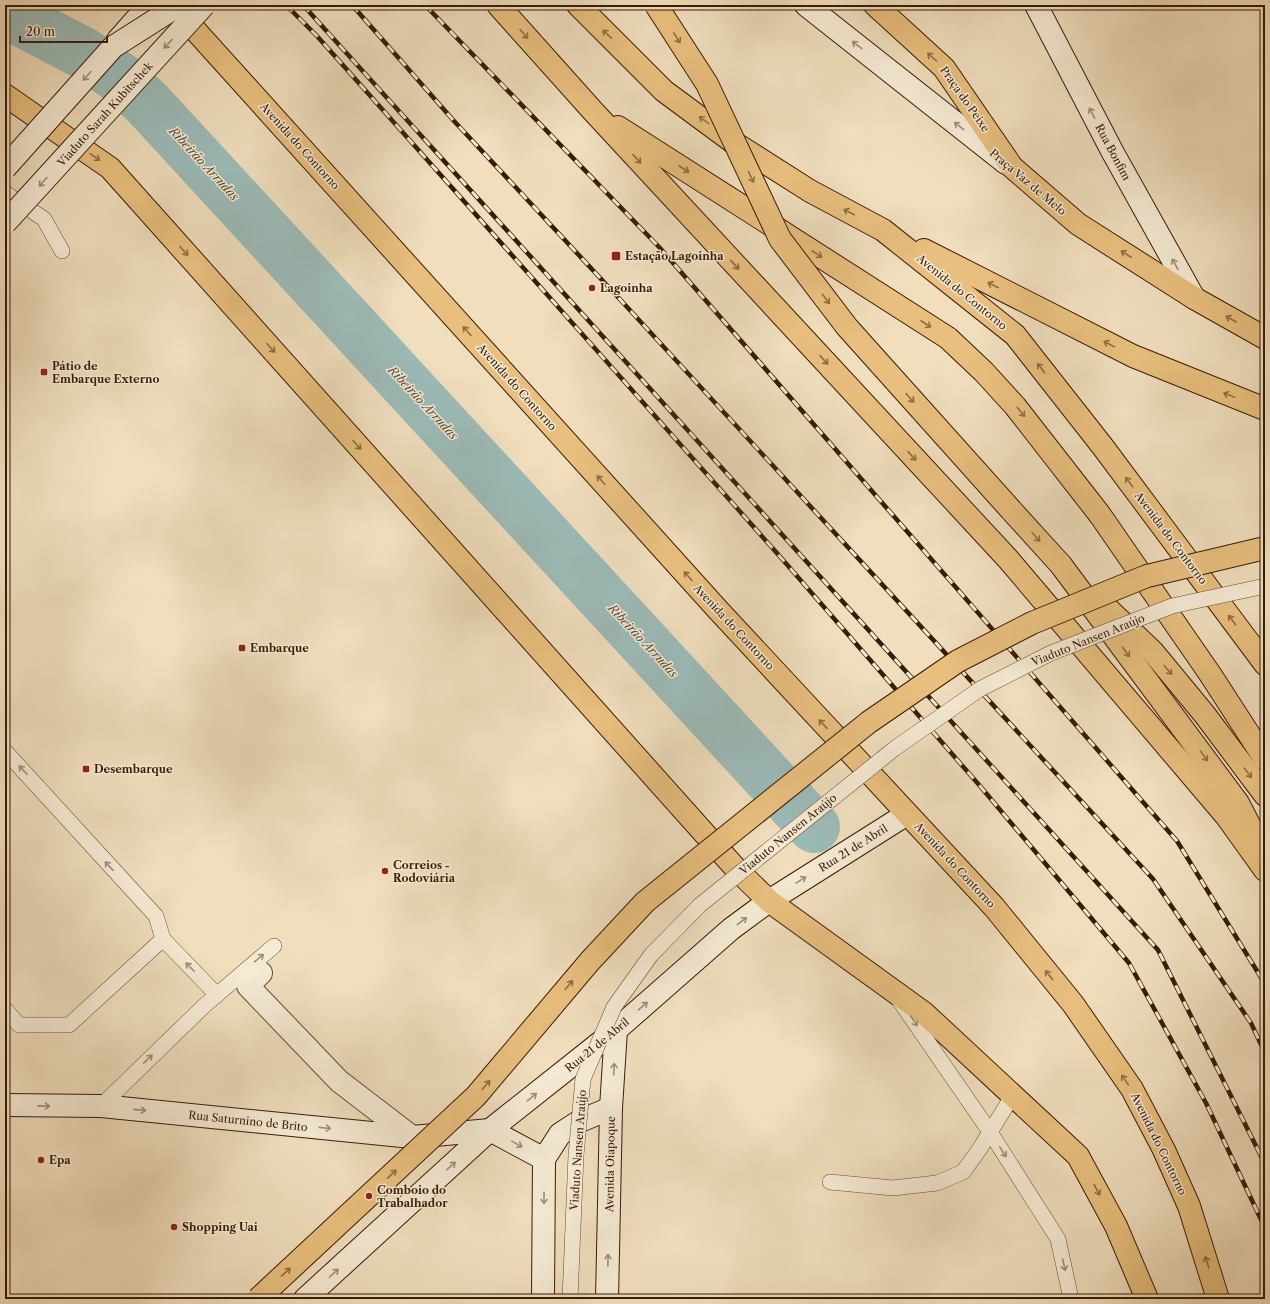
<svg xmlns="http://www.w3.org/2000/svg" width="1270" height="1304" viewBox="0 0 1270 1304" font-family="'Libre Caslon Text',serif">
  <rect width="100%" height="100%" fill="#f0debd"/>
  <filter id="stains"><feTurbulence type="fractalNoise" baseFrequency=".005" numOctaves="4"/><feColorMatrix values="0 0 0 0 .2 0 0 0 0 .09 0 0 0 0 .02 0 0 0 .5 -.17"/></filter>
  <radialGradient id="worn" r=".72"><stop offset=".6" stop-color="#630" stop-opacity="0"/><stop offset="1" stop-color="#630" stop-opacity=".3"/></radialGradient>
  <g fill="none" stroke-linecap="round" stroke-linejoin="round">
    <polyline stroke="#9cbbb8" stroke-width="52" points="5,12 85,54 120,78 147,103 814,827"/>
    <defs>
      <g id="lane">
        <polyline points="5,193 44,219 62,251"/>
        <polyline points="5,751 156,916 163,939 217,995"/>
        <polyline points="899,1000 990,1132 1058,1239 1071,1299"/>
        <polyline points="5,1009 19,1025 69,1025 163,939"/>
        <polyline points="101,1106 205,1005 274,946"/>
        <polyline points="830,1182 893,1188 937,1183 963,1172 979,1150 1013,1095"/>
      </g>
      <polyline id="street" points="261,973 248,986 339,1081 412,1137"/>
      <g id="secondary">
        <polyline points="806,5 1006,163"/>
        <polyline points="1036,5 1112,151 1194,298"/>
        <polyline points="118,40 149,5"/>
        <polyline points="5,1105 101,1106 412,1137 490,1130"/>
        <polyline points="490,1130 544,1159"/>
        <polyline points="544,1159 560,1134 580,1121 611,1108"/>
        <polyline points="305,1299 490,1130 616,1030 731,929 769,901 907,814"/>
        <polyline points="543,1299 544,1159"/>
        <polyline points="607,1299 611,1108 616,1030"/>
      </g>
      <g id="primary">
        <polyline points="875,5 944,68 1012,167 1078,224 1194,298 1265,338"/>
        <polyline points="176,9 719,611 994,907 1073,1004 1132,1089 1164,1150 1189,1206 1218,1299"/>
        <polyline points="5,95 110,168 738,871 769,901 924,1013 1078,1156 1116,1226 1147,1299"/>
        <polyline points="1011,510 1061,565"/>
      </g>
      <g id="highway">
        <polyline points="498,5 592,110 1008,559 1227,817 1265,870"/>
        <polyline points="578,5 664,91 733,142 810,191 883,230 1015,335 1103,447 1265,664"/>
        <polyline points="618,127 948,338 984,372 1015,406 1100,515 1210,674 1265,759"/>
        <polyline points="924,250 1133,356 1265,409"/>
        <polyline points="1061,565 1238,803 1257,840"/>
        <polyline points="1108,609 1153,652 1205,715 1265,795"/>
      </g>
    </defs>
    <use href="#lane" stroke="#664c34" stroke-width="16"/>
    <use href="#street" stroke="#664c34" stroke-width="24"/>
    <use href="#secondary" stroke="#381b06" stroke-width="24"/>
    <use href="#primary" stroke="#381b06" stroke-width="24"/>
    <use href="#highway" stroke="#381b06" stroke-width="24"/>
    <use href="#lane" stroke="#f5ead4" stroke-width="15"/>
    <use href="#street" stroke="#f5ead4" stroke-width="22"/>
    <use href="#secondary" stroke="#f5ead4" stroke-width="22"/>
    <use href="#primary" stroke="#e8bf7e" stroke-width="22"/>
    <use href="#highway" stroke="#e8bf7e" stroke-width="22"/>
    <defs>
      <g id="rail">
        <polyline points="286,5 317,36 776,552 980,786 1129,963 1206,1103 1265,1228"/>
        <polyline points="303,5 1158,950 1265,1164"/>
        <polyline points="352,5 454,121 616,295 1153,879 1251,1023 1265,1053"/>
        <polyline points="425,5 660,248 1177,841 1265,984"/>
      </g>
    </defs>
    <use href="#rail" stroke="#381b06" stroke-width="4.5"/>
    <use href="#rail" stroke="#f5ead4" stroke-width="3" stroke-dasharray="9" stroke-linecap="butt"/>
    <defs>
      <polyline id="lane-bridge" points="570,1299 576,1155 583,1079 614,1007 651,955 700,905 894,749 980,689 1051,653 1172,606 1265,586"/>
      <g id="secondary-bridge">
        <polyline points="5,168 113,47 179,5"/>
        <polyline points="5,223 204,5"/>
      </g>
      <polyline id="primary-bridge" points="656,5 707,84 780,239 847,327 1011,510"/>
      <polyline id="highway-bridge" points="258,1299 476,1096 590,961 645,902 869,722 958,661 1032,623 1147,576 1265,548"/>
    </defs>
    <use href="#lane-bridge" stroke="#664c34" stroke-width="16" stroke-linecap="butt"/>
    <use href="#secondary-bridge" stroke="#381b06" stroke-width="24" stroke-linecap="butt"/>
    <use href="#primary-bridge" stroke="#381b06" stroke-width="24" stroke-linecap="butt"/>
    <use href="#highway-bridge" stroke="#381b06" stroke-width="24" stroke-linecap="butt"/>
    <use href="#lane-bridge" stroke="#f5ead4" stroke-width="15"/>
    <use href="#secondary-bridge" stroke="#f5ead4" stroke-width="22"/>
    <use href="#primary-bridge" stroke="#e8bf7e" stroke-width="22"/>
    <use href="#highway-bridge" stroke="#e8bf7e" stroke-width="22"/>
  </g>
  <defs><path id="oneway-shaft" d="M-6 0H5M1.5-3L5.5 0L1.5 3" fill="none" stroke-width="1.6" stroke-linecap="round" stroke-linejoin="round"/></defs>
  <g stroke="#906d42">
    <use href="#oneway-shaft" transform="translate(524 34) rotate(48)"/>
    <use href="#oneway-shaft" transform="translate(607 34) rotate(-136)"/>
    <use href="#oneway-shaft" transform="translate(677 38) rotate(57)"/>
    <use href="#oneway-shaft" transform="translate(932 57) rotate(-138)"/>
    <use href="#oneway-shaft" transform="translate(704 120) rotate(-144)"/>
    <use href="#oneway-shaft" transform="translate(95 157) rotate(35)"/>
    <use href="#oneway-shaft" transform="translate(637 159) rotate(47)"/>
    <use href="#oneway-shaft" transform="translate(684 169) rotate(33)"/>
    <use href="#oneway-shaft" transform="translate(751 177) rotate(65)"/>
    <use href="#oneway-shaft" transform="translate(849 212) rotate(-152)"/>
    <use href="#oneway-shaft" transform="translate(184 251) rotate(48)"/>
    <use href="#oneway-shaft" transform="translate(817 254) rotate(33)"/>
    <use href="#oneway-shaft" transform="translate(1126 254) rotate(-147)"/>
    <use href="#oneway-shaft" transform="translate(735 265) rotate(47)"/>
    <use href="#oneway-shaft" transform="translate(993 285) rotate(-153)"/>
    <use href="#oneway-shaft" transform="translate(826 299) rotate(53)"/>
    <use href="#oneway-shaft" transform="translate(1231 319) rotate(-150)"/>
    <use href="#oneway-shaft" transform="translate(926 324) rotate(33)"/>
    <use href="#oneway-shaft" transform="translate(467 331) rotate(-132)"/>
    <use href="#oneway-shaft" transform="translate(1109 344) rotate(-153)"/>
    <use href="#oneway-shaft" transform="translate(271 348) rotate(48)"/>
    <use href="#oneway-shaft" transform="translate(824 360) rotate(47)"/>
    <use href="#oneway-shaft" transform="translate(1041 368) rotate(-128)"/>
    <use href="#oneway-shaft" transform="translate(1229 395) rotate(-158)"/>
    <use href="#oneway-shaft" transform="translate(910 398) rotate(48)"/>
    <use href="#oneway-shaft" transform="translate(1021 412) rotate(52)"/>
    <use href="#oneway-shaft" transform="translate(357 445) rotate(48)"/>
    <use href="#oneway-shaft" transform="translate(912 456) rotate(47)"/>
    <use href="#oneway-shaft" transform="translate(601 480) rotate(-132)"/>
    <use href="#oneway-shaft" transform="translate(1129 482) rotate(-127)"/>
    <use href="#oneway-shaft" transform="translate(1036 537) rotate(48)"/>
    <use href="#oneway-shaft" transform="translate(688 576) rotate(-132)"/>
    <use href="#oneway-shaft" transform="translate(1232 620) rotate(-127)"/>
    <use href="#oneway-shaft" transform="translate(1126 652) rotate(53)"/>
    <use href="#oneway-shaft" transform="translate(1168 670) rotate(50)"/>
    <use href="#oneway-shaft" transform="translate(823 724) rotate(-133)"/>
    <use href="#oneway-shaft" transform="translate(1204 756) rotate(54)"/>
    <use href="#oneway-shaft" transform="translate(1248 773) rotate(53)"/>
    <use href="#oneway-shaft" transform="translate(1049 975) rotate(-129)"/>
    <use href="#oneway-shaft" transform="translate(569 985) rotate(-50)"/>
    <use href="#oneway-shaft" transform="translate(1125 1080) rotate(-125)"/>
    <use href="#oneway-shaft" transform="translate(486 1085) rotate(-50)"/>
    <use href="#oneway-shaft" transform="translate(392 1174) rotate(-43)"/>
    <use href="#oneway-shaft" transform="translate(1097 1190) rotate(62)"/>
    <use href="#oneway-shaft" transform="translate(1207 1262) rotate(-108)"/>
    <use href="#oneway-shaft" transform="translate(286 1272) rotate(-43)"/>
  </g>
  <g stroke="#a08d77">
    <use href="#oneway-shaft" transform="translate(168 44) rotate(132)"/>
    <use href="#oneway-shaft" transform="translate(857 45) rotate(-142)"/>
    <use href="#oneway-shaft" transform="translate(87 76) rotate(132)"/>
    <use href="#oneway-shaft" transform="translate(1092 113) rotate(-117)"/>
    <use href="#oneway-shaft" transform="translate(959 126) rotate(-142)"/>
    <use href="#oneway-shaft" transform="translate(43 182) rotate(132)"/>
    <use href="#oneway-shaft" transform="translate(1175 264) rotate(-119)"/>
    <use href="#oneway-shaft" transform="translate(23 770) rotate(-134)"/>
    <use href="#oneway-shaft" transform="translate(109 866) rotate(-133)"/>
    <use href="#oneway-shaft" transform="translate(801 880) rotate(-32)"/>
    <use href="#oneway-shaft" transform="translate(742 921) rotate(-37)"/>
    <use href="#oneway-shaft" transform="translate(259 958) rotate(-40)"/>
    <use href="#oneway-shaft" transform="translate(190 967) rotate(-134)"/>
    <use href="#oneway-shaft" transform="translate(643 1006) rotate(-41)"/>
    <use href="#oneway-shaft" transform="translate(914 1021) rotate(55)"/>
    <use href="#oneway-shaft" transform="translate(148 1059) rotate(-44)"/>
    <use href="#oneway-shaft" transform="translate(614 1069) rotate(-87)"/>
    <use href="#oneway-shaft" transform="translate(532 1097) rotate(-39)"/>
    <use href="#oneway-shaft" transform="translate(44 1106) rotate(1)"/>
    <use href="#oneway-shaft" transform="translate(140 1110) rotate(6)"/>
    <use href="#oneway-shaft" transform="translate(325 1128) rotate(6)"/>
    <use href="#oneway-shaft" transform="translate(517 1144) rotate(29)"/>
    <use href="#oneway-shaft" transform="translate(1003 1152) rotate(57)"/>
    <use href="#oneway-shaft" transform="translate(451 1166) rotate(-42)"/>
    <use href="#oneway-shaft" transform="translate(544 1198) rotate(90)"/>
    <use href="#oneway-shaft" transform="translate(608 1260) rotate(-89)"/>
    <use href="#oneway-shaft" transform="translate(1064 1265) rotate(78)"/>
    <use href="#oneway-shaft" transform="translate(334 1273) rotate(-42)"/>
  </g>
  <g fill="#8f2418" stroke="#f5ead4" stroke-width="1.5">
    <rect x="611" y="251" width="10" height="10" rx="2"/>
    <circle cx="592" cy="288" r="4"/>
    <rect x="40" y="368" width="8" height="8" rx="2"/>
    <rect x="238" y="644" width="8" height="8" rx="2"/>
    <rect x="82" y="765" width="8" height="8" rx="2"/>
    <circle cx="385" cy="871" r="4"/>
    <circle cx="41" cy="1160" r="4"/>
    <circle cx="369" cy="1196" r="4"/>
    <circle cx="174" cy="1227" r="4"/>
  </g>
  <g text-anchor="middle" stroke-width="3" stroke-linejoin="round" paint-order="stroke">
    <g font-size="11" fill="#381b06" stroke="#f5ead4">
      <text transform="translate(965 99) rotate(55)" y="4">Praça do Peixe</text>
      <text transform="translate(105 114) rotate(-48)" y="4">Viaduto Sarah Kubitschek</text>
      <text transform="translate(300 146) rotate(48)" y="4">Avenida do Contorno</text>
      <text transform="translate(1113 152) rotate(62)" y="4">Rua Bonfim</text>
      <text transform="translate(1028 182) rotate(40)" y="4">Praça Vaz de Melo</text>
      <text transform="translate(962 292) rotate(39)" y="4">Avenida do Contorno</text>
      <text transform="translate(517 387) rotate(48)" y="4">Avenida do Contorno</text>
      <text transform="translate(1171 538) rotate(53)" y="4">Avenida do Contorno</text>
      <text transform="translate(734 627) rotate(47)" y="4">Avenida do Contorno</text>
      <text transform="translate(1088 640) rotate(-22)" y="4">Viaduto Nansen Araújo</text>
      <text transform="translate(788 834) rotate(-39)" y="4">Viaduto Nansen Araújo</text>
      <text transform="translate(853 848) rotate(-32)" y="4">Rua 21 de Abril</text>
      <text transform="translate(955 865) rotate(47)" y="4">Avenida do Contorno</text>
      <text transform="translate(597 1045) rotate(-39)" y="4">Rua 21 de Abril</text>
      <text transform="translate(248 1121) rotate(6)" y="4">Rua Saturnino de Brito</text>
      <text transform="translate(1159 1144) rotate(64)" y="4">Avenida do Contorno</text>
      <text transform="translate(578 1150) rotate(-86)" y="4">Viaduto Nansen Araújo</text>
      <text transform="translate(610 1164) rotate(-89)" y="4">Avenida Oiapoque</text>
    </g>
    <g font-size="11" font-weight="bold" fill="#381b06" stroke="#f5ead4" text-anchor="start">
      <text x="625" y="260">Estação Lagoinha</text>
      <text x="600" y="292">Lagoinha</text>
      <text x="52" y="370">Pátio de<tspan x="52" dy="13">Embarque Externo</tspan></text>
      <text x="250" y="652">Embarque</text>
      <text x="94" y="773">Desembarque</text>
      <text x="393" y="869">Correios -<tspan x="393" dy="13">Rodoviária</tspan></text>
      <text x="49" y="1164">Epa</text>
      <text x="377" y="1194">Comboio do<tspan x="377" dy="13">Trabalhador</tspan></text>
      <text x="182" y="1231">Shopping Uai</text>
    </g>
    <g font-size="12" font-style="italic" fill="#564b3b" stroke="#f5ead4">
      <text transform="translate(204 164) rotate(47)" y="4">Ribeirão Arrudas</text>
      <text transform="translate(423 403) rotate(47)" y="4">Ribeirão Arrudas</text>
      <text transform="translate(643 641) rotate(47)" y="4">Ribeirão Arrudas</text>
    </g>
  </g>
  <rect width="1270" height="1304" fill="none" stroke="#f0debd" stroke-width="20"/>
  <rect x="6" y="6" width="1258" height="1292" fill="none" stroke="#381b06" stroke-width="2"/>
  <rect x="10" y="10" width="1250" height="1284" fill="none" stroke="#381b06"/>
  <path d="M20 36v6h87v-6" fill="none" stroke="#381b06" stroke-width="2"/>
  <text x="26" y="36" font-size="12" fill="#381b06" stroke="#f5ead4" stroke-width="3" paint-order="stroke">20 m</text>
  <rect width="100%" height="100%" filter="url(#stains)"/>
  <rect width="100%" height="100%" fill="url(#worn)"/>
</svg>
